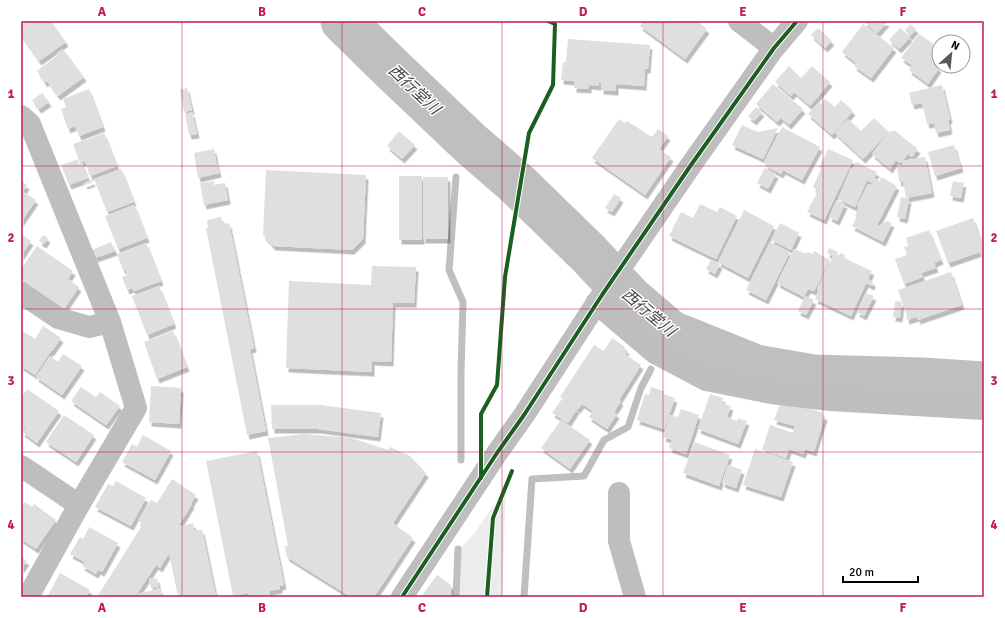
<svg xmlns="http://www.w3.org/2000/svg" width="1005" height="618" viewBox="0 0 1005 618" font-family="Signika,'Noto Sans JP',sans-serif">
  <defs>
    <filter id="shadow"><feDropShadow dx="2.5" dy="4.5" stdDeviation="0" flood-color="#0004"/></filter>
  </defs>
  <rect width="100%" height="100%" fill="#fff"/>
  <polygon fill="#ececec" points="506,487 502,597 459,597 461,548 476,531"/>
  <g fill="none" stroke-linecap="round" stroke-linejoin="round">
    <g stroke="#bfbfbf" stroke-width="7">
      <polyline points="456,177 449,270 463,302 461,372 461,460"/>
      <polyline points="456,597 458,549"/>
      <polyline points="524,597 532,479 584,476 604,440 628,427 641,388 651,369"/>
    </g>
    <polyline stroke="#bfbfbf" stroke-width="45" points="343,21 391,68 471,144 516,183 589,254 630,298 671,333 756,367 813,377 922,380 984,384"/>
  </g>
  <g fill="#dfdfdf" filter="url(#shadow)">
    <polygon points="27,21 51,21 66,42 39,61 21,36 21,25"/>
    <polygon points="644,21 697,21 707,29 685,59 640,26"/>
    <polygon points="863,21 886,21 887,22 877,33"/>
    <polygon points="863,24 894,48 871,78 854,66 856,63 842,52"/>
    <polygon points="910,24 916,29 910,36 905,31"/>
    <polygon points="818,28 832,41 825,48 811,35"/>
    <polygon points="900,28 910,37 899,49 889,40"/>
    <polygon points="919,34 935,45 931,51 935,54 932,58 937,62 935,65 939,68 928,84 909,70 912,65 901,58"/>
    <polygon points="568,39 650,45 648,69 645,69 644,86 616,84 616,91 601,90 601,83 599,83 599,86 589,85 589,89 574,88 574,81 561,80 563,62 566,62"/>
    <polygon points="63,49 84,77 58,96 47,81 45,83 37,71 58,55 57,53"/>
    <polygon points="789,66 801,78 812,66 830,82 810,106 794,92 791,96 775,82"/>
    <polygon points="773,84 803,109 789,125 781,118 777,122 756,104"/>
    <polygon points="942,85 950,119 948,120 950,130 936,133 934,123 927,124 922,103 912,105 909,93"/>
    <polygon points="187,88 192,110 184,112 180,90"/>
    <polygon points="89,89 103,127 79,136 75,126 68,129 61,109 66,107 63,99"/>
    <polygon points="42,93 49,102 39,109 32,100"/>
    <polygon points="825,99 835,107 841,100 853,111 832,135 808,114 819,102 821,104"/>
    <polygon points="756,107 762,112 754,121 748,116"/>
    <polygon points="192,112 197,134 189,135 185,114"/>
    <polygon points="874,118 889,132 863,159 835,133 848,119 861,131"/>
    <polygon points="619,119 625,123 627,121 652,137 658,129 668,136 659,149 671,157 645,195 592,158"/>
    <polygon points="742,125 758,132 778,128 763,159 732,145"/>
    <polygon points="782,127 820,147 802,180 783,170 781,174 765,166 766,163 764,162"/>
    <polygon points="894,130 918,149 912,157 908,154 900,163 896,160 890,169 872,154 890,131 892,132"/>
    <polygon points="399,131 415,145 402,159 387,146"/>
    <polygon points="104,133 117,166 90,176 85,161 80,163 73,144"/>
    <polygon points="954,145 961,168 935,176 928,152"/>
    <polygon points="214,149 216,160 207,162 216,161 219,173 198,178 194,153"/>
    <polygon points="828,149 853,160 824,220 807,212 818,191 813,187 821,169 819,168"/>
    <polygon points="925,157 932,193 906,198 903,182 899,182 897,166 902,165 902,161"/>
    <polygon points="78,159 79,164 82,163 88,178 69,185 61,165"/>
    <polygon points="856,162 877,172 872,183 867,180 855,207 838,199 851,168 853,168"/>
    <polygon points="765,168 776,174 768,189 757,183"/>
    <polygon points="121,169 134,202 107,212 94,179"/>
    <polygon points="266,170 366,175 363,239 352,250 273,246 263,235"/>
    <rect x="399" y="176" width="23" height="64"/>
    <rect x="423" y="177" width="25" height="62"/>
    <polygon points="881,177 897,186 877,225 880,226 883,222 885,223 887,221 892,223 883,242 852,226 857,216 855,215 859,207 857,206 868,184 871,186 875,178 880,181"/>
    <polygon points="92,180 93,182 85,185 84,183"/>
    <polygon points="21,181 27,185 23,192 36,200 21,222"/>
    <polygon points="214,181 214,185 225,183 228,200 204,205 200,183"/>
    <polygon points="953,181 964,183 961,198 950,196"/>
    <polygon points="614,194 621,198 612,212 605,208"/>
    <polygon points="901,197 909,199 905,219 897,217"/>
    <polygon points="837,200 845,204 837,221 829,217"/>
    <polygon points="700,204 717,212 720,207 737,216 716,259 669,236 681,212 693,218"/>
    <polygon points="134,205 147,238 118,249 105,216"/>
    <polygon points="744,210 774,226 748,278 718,262"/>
    <polygon points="221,217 223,224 229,223 254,348 250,349 266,431 247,435 206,228 208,228 207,220"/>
    <polygon points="973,218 984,250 984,256 982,257 980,252 948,263 936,231"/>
    <polygon points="780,223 799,233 791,250 771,240"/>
    <polygon points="929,230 941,260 934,263 936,268 921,273 923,277 904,284 895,259 907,255 904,247 908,246 906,238"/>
    <polygon points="21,234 31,241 21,256"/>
    <polygon points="43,235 48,238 44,244 39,241"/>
    <polygon points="111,242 115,251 95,258 92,250"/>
    <polygon points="770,242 790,252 766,300 746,290"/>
    <polygon points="146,243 161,281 134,291 132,288 127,290 122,277 128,275 125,269 123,270 117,254"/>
    <polygon points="37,246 73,271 68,279 79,287 64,309 21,279 21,269"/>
    <polygon points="829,248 838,252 838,253 836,254 839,255 841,253 845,255 844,258 872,271 868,279 873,282 872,286 866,283 851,316 815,299 819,290 817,289 833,256 827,253"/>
    <polygon points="794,249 806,254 807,252 813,254 814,251 830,260 814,291 808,289 804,297 777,283"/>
    <polygon points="711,260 720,264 715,274 706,269"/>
    <polygon points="372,266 416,267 414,303 393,303 391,362 372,361 372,372 286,368 289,281 371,285"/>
    <polygon points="951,272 962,305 918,320 917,317 907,320 906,316 907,316 898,290"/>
    <polygon points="159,286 174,324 147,335 132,296"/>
    <polygon points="866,293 874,296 864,316 857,312"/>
    <polygon points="805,296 814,300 806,315 798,311"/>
    <polygon points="895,301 902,302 900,318 893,317"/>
    <polygon points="43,326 61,338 52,351 51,351 35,375 21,366 21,330 35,339"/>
    <polygon points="173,331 187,367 157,379 144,342"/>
    <polygon points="612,338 625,347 624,348 627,350 625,354 641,365 619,400 621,401 614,412 617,414 607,429 589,417 593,411 582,404 578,409 560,397 594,345 604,351"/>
    <polygon points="63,354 82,366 62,395 36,377 50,356 58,362"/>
    <polygon points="151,386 181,388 179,424 149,422"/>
    <polygon points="81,387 96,397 100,392 120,406 106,425 71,401"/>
    <polygon points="651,387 664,391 663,394 675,398 664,429 637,420 645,394 649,395"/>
    <polygon points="27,389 59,411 37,443 22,432 26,427 21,424 21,398"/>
    <polygon points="710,394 723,398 722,403 731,406 727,417 737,421 738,418 747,421 738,444 698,429"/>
    <polygon points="562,399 577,409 568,423 552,413"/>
    <polygon points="781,401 787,401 823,413 822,415 825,416 814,452 805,449 803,454 789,449 786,458 762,450 770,425 793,433 795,426 774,420"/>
    <polygon points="271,405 321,405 381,413 378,437 318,429 272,429"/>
    <polygon points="681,409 699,415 686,454 669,448 672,440 663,437 670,415 678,417"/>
    <polygon points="64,415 94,435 76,462 46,442"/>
    <polygon points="561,420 590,440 570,469 541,448"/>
    <polygon points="304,434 351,438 388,450 390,447 410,456 426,473 393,523 413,538 374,597 351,597 287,557 285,546 288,546 268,438"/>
    <polygon points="143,435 171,451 155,480 122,462 132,444 137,447"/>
    <polygon points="695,442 730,455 719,486 683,473"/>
    <polygon points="755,449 793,462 781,497 743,485"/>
    <polygon points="257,451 284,585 280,586 280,589 269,591 270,597 249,597 248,593 233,596 206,461"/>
    <polygon points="728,465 742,470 736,488 722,483"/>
    <polygon points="172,479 196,495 191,503 192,504 179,525 181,526 193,523 194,530 202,530 216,597 178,597 169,553 160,568 156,565 135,597 97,597 143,524 138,521 151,500 157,503"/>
    <polygon points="116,481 146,498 131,526 95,507 108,484 113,486"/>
    <polygon points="25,502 32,507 34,504 56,520 36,549 21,539 21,508"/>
    <polygon points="89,527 118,543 102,572 98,570 96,574 82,566 85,562 70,554 80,537 83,539"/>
    <polygon points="21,557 27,561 21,569"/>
    <polygon points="60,573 90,590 86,597 47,597"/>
    <polygon points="437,575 451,585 451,597 421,597"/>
    <polygon points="157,578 159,587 151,588 149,579"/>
    <polygon points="160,588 162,597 138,597 138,594"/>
  </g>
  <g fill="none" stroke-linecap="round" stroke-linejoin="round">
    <g stroke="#bebebe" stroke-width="22">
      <polyline points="739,21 774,48"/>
      <polyline points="21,116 30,124 110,322 136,408 79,505 28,597"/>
      <polyline points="21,293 58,318 89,327 110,322"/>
      <polyline points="596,303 655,353 706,380 771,393 830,400 984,409"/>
      <polyline points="21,466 79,505"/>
      <polyline points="619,493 619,541 635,597"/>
    </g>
    <polyline stroke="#bebebe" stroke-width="22" points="402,597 497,453 524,415 602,295 691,165 774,48 797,21"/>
    <defs>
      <g id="cycleway">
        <polyline points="481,478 481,414 497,385 505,277 529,133 553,85 555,24 548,21"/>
        <polyline points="402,597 497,453 524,415 602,295 691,165 774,48 797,21"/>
        <polyline points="487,597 493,518 512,471"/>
      </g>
    </defs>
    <use href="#cycleway" stroke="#fff" stroke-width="6"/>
    <use href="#cycleway" stroke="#1b5e20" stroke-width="4"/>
  </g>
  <path fill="none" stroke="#c2185b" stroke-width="1" stroke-opacity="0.55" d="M182 21V597M342 21V597M502 21V597M663 21V597M823 21V597M21 166H984M21 309H984M21 452H984"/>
  <g text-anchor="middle" stroke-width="3" stroke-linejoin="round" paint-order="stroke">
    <g font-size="16" font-style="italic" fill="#444" stroke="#fff">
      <text transform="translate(415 89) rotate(43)" y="6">西行堂川</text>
      <text transform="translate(649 312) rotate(40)" y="6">西行堂川</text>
    </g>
  </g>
  <rect width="1005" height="618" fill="none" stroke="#ffffff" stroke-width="44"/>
  <g transform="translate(951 54) rotate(27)"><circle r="19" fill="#ffffff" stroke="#999999"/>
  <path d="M0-3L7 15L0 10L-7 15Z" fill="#595959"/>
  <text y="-6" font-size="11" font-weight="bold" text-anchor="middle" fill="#000000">N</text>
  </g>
  <path d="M843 576v6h75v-6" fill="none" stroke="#000000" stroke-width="2"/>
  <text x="849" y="576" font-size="12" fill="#000000" stroke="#ffffff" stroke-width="3" paint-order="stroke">20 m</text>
  <rect x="22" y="22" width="961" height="574" fill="none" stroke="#c2185b" stroke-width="1.5"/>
  <g font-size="13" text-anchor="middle" font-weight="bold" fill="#c2185b">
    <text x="102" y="16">A</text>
    <text x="262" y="16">B</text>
    <text x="422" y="16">C</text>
    <text x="583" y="16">D</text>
    <text x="743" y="16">E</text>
    <text x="903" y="16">F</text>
    <text x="11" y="98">1</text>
    <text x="994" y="98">1</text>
    <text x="11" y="242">2</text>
    <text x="994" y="242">2</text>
    <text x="11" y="385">3</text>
    <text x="994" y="385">3</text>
    <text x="11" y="529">4</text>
    <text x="994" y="529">4</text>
    <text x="102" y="612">A</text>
    <text x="262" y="612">B</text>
    <text x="422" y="612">C</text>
    <text x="583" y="612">D</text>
    <text x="743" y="612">E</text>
    <text x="903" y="612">F</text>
  </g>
</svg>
